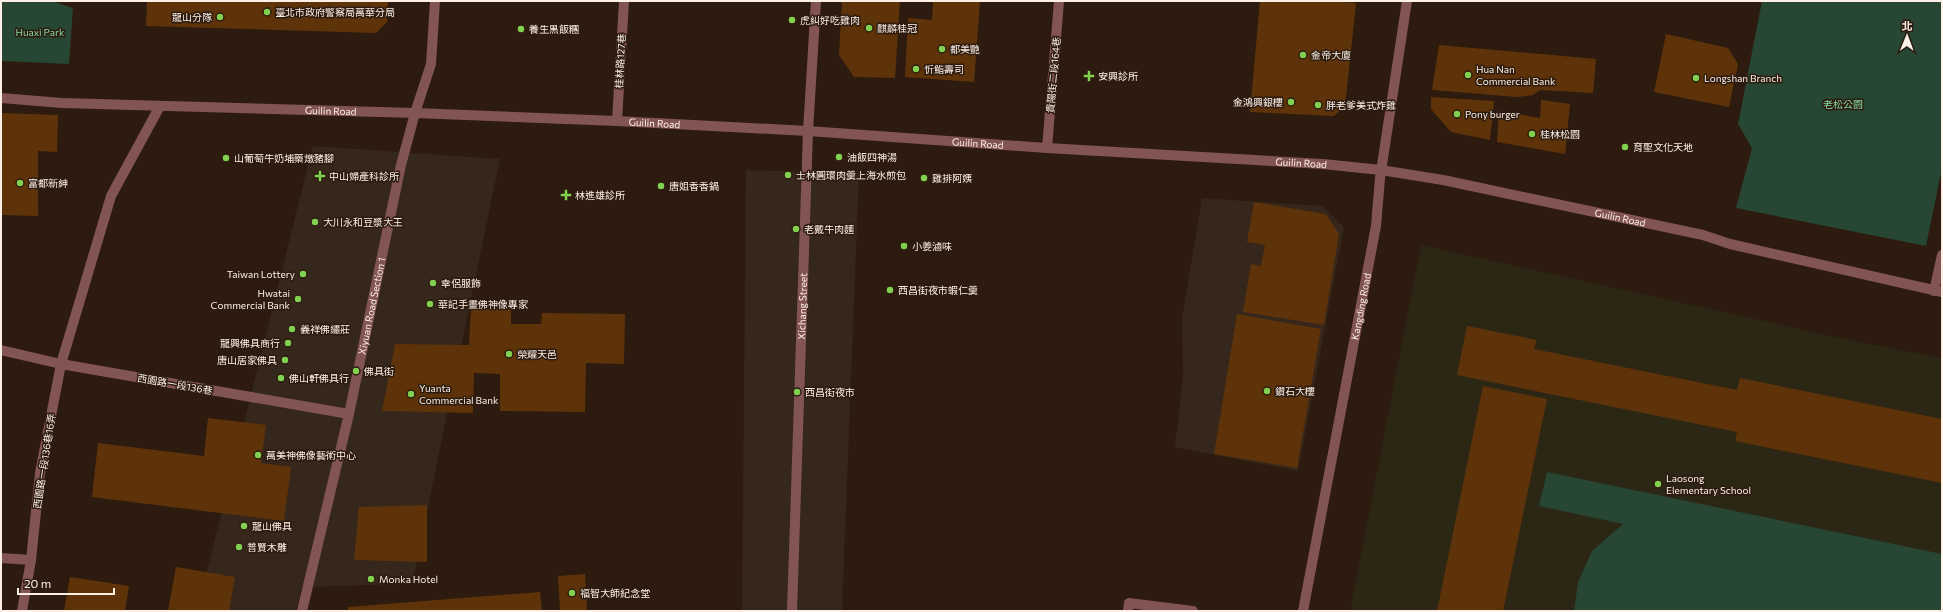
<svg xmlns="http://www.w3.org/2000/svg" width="1943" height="612" viewBox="0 0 1943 612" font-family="Commissioner,'Noto Sans TC',sans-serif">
  <rect width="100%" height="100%" fill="#2c1b0e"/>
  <g fill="#35271b">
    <polygon points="313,146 500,159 412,584 302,587 296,611 197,611"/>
    <polygon points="746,170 859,173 842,611 742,611"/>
    <polygon points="1202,198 1322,206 1344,227 1298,471 1175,447 1183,376 1182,318"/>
  </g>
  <polygon fill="#2c2615" points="1421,245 1845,339 1942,358 1942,611 1350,611"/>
  <g fill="#274633">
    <polygon points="1,1 52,1 73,8 69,64 1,61"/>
    <polygon points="1762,1 1942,1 1942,168 1926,246 1736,208 1752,148 1738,124"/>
    <polygon points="1547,472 1942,554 1942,611 1574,611 1578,582 1592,551 1623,524 1539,506"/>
  </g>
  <g fill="#5f330a">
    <polygon points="153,1 388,1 387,22 376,33 146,26 147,2"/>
    <polygon points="842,1 900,1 895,78 854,77 839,55"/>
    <polygon points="933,1 980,1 974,82 905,77 908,18 932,20"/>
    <polygon points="1260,1 1329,1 1356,3 1345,106 1334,116 1250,112"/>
    <polygon points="1666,34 1728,48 1738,64 1729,107 1654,92"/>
    <polygon points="1439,45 1596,59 1593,93 1540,90 1533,95 1517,97 1432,90"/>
    <polygon points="1431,97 1494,101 1490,140 1451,132 1431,109"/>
    <polygon points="1541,100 1570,104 1565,154 1497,142 1499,111 1540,118"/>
    <polygon points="1,113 58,115 57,152 38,151 38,216 1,215"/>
    <polygon points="1254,202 1326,214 1339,234 1324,325 1243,312 1251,264 1261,266 1265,245 1247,242"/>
    <polygon points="471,309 511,309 511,324 541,324 542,313 625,314 624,364 586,363 585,412 500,411 500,374 474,373 473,413 382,411 395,344 469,345"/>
    <polygon points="1237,314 1321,329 1297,468 1214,454"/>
    <polygon points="1467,326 1537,340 1534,349 1737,390 1740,378 1942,419 1942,483 1735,441 1737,432 1457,375"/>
    <polygon points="1483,386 1547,399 1503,611 1437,611"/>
    <polygon points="208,418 266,425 261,463 291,467 284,521 92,497 98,443 204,456"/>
    <polygon points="427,505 427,562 354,560 359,507"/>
    <polygon points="176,567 235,577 229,611 168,611"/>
    <polygon points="585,574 587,611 560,611 558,576"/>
    <polygon points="70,577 129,586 125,611 64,611"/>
    <polygon points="540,592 542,611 348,611 348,607"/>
  </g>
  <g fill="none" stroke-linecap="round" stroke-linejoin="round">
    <g stroke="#835454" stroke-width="10">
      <path id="s1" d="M1 98 62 103 415 113 617 121 808 131 1047 148 1323 164 1381 170 1443 180 1703 235 1730 244 1942 292"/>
      <polyline points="617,121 624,1"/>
      <polyline points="1047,148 1059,1"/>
      <polyline points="1934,291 1942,255"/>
      <polyline points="1,350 61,364 349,414"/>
      <polyline points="1,558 31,560"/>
      <polyline points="22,611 31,560 40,473 61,364 111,196 160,106"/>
      <path id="s2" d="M302 611 349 414 401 165 415 113 431 64 435 1"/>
      <path id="s3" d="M792 611 808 131 816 1"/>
      <polyline points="1128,611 1129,603 1193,611"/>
      <path id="s4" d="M1303 611 1376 226 1380 178 1407 1"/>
    </g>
  </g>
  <g fill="#82d050" stroke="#2c1b0e" stroke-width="1.5">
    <circle cx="267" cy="12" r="4"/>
    <circle cx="220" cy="17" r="4"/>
    <circle cx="792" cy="20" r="4"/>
    <circle cx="869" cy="28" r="4"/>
    <circle cx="521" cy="29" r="4"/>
    <circle cx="942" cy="49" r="4"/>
    <circle cx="1303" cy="55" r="4"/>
    <circle cx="916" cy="69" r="4"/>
    <circle cx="1468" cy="75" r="4"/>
    <path d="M1087 70h4v4h4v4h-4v4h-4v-4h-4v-4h4z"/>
    <circle cx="1696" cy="78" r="4"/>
    <circle cx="1291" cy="102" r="4"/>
    <circle cx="1318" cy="105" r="4"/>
    <circle cx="1457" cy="114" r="4"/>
    <circle cx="1532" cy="134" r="4"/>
    <circle cx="1625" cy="147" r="4"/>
    <circle cx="839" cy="157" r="4"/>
    <circle cx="226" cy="158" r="4"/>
    <circle cx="788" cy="175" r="4"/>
    <path d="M318 170h4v4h4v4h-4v4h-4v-4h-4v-4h4z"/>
    <circle cx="924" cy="178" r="4"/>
    <circle cx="20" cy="183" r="4"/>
    <circle cx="661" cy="186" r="4"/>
    <path d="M564 189h4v4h4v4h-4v4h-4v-4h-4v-4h4z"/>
    <circle cx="315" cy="222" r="4"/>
    <circle cx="796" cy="229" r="4"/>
    <circle cx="904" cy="246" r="4"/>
    <circle cx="303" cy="274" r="4"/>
    <circle cx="433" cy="283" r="4"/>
    <circle cx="890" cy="290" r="4"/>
    <circle cx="298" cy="299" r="4"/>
    <circle cx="430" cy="304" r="4"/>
    <circle cx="292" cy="329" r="4"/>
    <circle cx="288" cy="343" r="4"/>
    <circle cx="509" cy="354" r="4"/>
    <circle cx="285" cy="360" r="4"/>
    <circle cx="356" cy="371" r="4"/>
    <circle cx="281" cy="378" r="4"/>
    <circle cx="1267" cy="391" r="4"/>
    <circle cx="797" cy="392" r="4"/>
    <circle cx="411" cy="394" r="4"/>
    <circle cx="258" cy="455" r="4"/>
    <circle cx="1658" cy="484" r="4"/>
    <circle cx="244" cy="526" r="4"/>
    <circle cx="239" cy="547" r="4"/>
    <circle cx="371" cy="579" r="4"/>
    <circle cx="572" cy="593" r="4"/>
  </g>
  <g text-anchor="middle" stroke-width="3" stroke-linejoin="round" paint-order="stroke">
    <g font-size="10" fill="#fcf0e7" stroke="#2c1b0e" text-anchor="start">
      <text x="275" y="16">臺北市政府警察局萬華分局</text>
      <text x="212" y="21" text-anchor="end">龍山分隊</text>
      <text x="800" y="24">虎糾好吃雞肉</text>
      <text x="877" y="32">麒麟桂冠</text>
      <text x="529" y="33">養生黑飯糰</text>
      <text x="950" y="53">都美艷</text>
      <text x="1311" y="59">金帝大廈</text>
      <text x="924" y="73">忻鮨壽司</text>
      <text x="1476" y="73">Hua Nan<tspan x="1476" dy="12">Commercial Bank</tspan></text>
      <text x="1098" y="80">安興診所</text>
      <text x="1704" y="82">Longshan Branch</text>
      <text x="1283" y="106" text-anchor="end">金鴻興銀樓</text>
      <text x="1326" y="109">胖老爹美式炸雞</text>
      <text x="1465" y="118">Pony burger</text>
      <text x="1540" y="138">桂林松園</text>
      <text x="1633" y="151">育聖文化天地</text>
      <text x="847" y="161">油飯四神湯</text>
      <text x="234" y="162">山葡萄牛奶埔藥燉豬腳</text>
      <text x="796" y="179">士林圓環肉羹上海水煎包</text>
      <text x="329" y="180">中山婦產科診所</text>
      <text x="932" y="182">雞排阿姨</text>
      <text x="28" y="187">富都新紳</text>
      <text x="669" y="190">唐姐香香鍋</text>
      <text x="575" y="199">林進雄診所</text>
      <text x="323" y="226">大川永和豆漿大王</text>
      <text x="804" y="233">老戴牛肉麵</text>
      <text x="912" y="250">小姜滷味</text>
      <text x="295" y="278" text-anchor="end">Taiwan Lottery</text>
      <text x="441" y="287">幸侶服飾</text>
      <text x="898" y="294">西昌街夜市蝦仁羹</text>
      <text x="290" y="297" text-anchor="end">Hwatai<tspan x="290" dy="12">Commercial Bank</tspan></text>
      <text x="438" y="308">華記手畫佛神像專家</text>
      <text x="300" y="333">義祥佛繡莊</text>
      <text x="280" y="347" text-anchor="end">龍興佛具商行</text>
      <text x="517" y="358">榮耀天邑</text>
      <text x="277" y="364" text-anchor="end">唐山居家佛具</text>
      <text x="364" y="375">佛具街</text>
      <text x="289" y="382">佛山軒佛具行</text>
      <text x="419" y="392">Yuanta<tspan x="419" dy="12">Commercial Bank</tspan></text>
      <text x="1275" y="395">鑽石大樓</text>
      <text x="805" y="396">西昌街夜市</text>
      <text x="266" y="459">萬美神佛像藝術中心</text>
      <text x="1666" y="482">Laosong<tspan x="1666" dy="12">Elementary School</tspan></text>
      <text x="252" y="530">龍山佛具</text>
      <text x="247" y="551">普賢木雕</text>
      <text x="379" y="583">Monka Hotel</text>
      <text x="580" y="597">福智大師紀念堂</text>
    </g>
    <g font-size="10" fill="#85dba8" stroke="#2c1b0e">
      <text x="40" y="36">Huaxi Park</text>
      <text x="1843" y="108">老松公園</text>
    </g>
    <g font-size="10" fill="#fcf0e7" stroke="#2c1b0e">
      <text transform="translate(620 61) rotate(-87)" y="4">桂林路127巷</text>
      <text transform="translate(1053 75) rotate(-85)" y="4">貴陽街二段164巷</text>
      <text dy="4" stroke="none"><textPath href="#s1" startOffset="330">Guilin Road</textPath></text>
      <text dy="4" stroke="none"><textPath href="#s1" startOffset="654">Guilin Road</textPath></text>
      <text dy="4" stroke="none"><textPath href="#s1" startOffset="978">Guilin Road</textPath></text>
      <text dy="4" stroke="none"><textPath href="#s1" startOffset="1302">Guilin Road</textPath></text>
      <text dy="4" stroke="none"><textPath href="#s1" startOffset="1626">Guilin Road</textPath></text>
      <text dy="4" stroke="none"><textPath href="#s2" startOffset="313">Xiyuan Road Section 1</textPath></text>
      <text dy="4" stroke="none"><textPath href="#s3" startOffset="305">Xichang Street</textPath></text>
      <text dy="4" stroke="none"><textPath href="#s4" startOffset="310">Kangding Road</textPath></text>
      <text transform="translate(175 384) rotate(10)" y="4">西園路一段136巷</text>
      <text transform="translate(44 461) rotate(-81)" y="4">西園路一段136巷16弄</text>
    </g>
  </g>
  <rect width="1943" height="612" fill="none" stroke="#fcf0e7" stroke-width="4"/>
  <g transform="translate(1907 36) rotate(1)" stroke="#2c1b0e" stroke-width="3" paint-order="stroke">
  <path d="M0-3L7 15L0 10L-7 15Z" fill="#fcf0e7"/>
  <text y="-6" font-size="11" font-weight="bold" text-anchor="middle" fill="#fcf0e7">北</text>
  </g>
  <path d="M18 588v6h96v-6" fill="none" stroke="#fcf0e7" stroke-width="2"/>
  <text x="24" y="588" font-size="12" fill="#fcf0e7" stroke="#2c1b0e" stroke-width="3" paint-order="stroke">20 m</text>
</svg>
